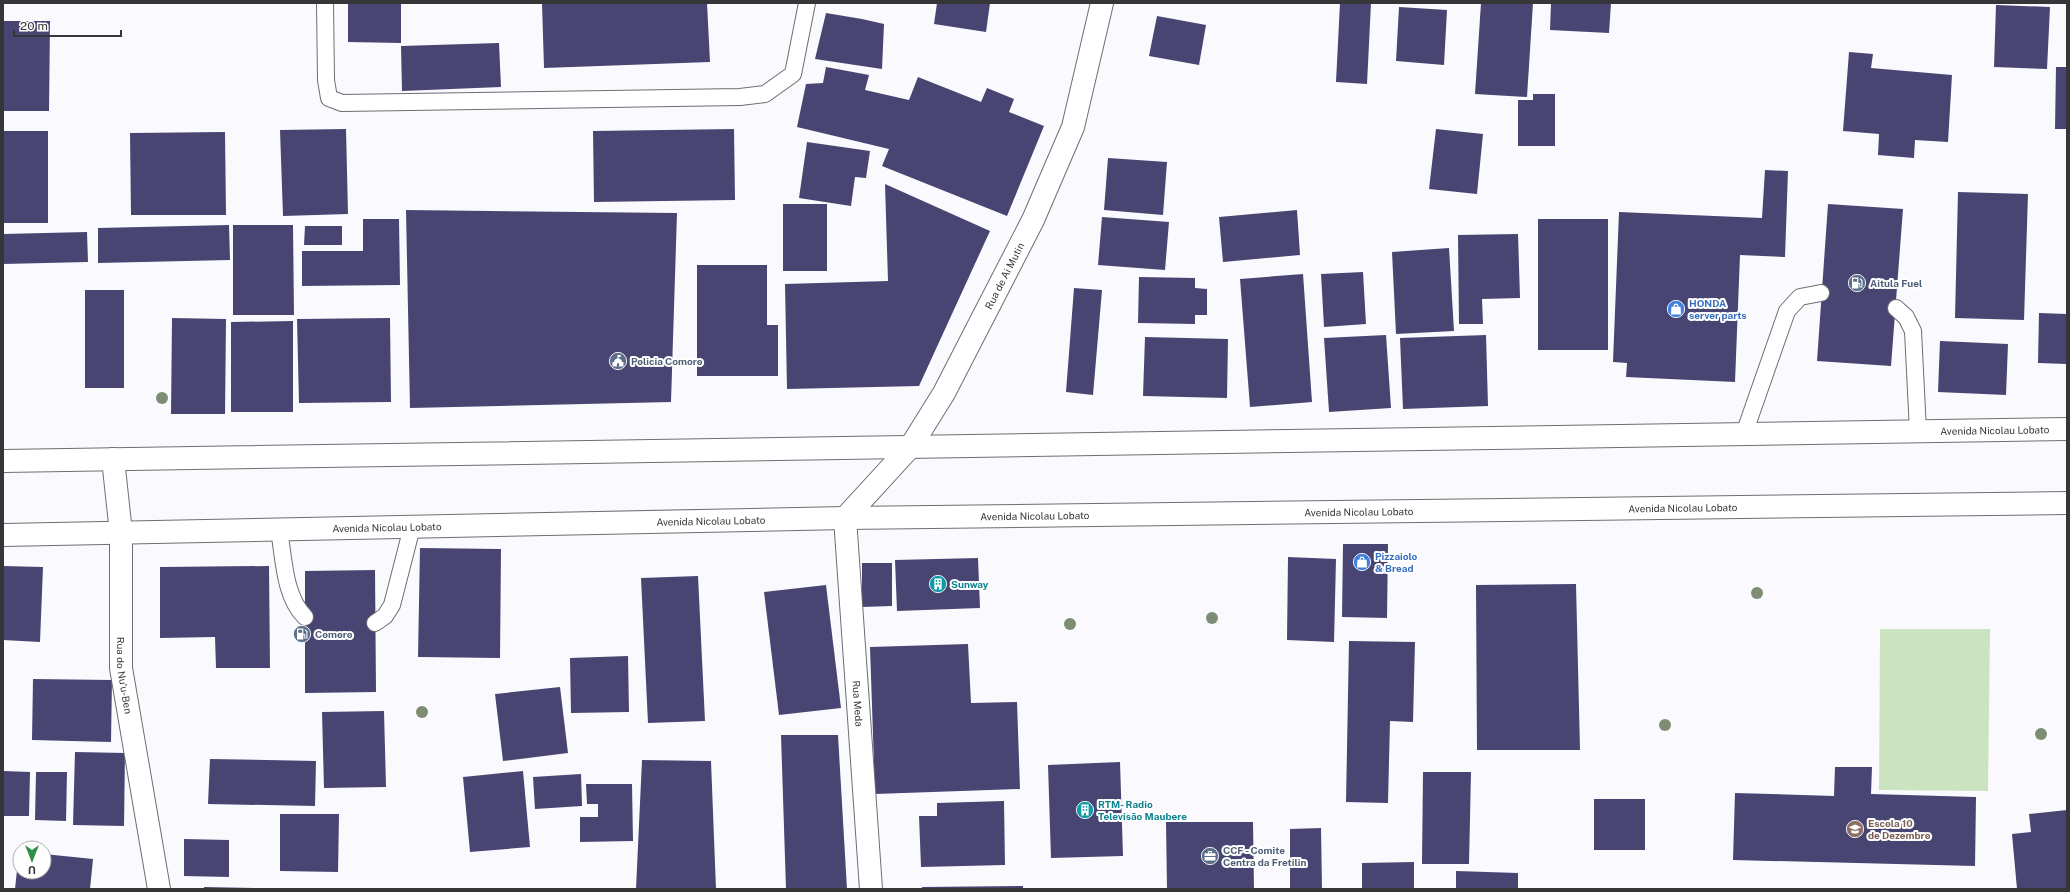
<svg xmlns="http://www.w3.org/2000/svg" width="2070" height="892" viewBox="0 0 2070 892" font-family="'Public Sans',sans-serif">
  <rect width="100%" height="100%" fill="#fafafe"/>
  <polygon fill="#cbe4bf" points="1880,629 1990,629 1988,791 1879,790"/>
  <g fill="#484572">
    <polygon points="348,3 401,3 401,43 348,42"/>
    <polygon points="542,3 707,3 710,62 544,68"/>
    <polygon points="937,3 990,3 986,32 934,24"/>
    <polygon points="1340,3 1371,3 1367,84 1336,82"/>
    <polygon points="1481,3 1533,3 1527,97 1475,94"/>
    <polygon points="1551,3 1611,3 1609,33 1550,30"/>
    <polygon points="1996,5 2050,7 2047,69 1994,67"/>
    <polygon points="1399,7 1447,10 1444,65 1396,61"/>
    <polygon points="826,13 862,19 884,24 882,69 815,59"/>
    <polygon points="1157,16 1206,25 1199,65 1149,56"/>
    <polygon points="3,21 50,21 49,111 3,111"/>
    <polygon points="499,43 501,87 402,91 401,46"/>
    <polygon points="1849,52 1873,54 1871,68 1952,75 1948,142 1915,140 1914,158 1878,155 1879,134 1843,131"/>
    <polygon points="826,67 869,75 865,90 909,100 918,77 981,102 987,88 1014,99 1009,112 1044,126 1007,216 882,166 889,149 797,127 806,84 823,83"/>
    <polygon points="2056,67 2067,67 2067,129 2055,129"/>
    <polygon points="1533,94 1555,94 1555,146 1518,146 1518,100 1533,100"/>
    <polygon points="346,129 348,214 283,216 280,130"/>
    <polygon points="734,129 735,200 594,202 593,131"/>
    <polygon points="1436,129 1483,134 1477,194 1429,189"/>
    <rect x="3" y="131" width="45" height="92"/>
    <polygon points="225,132 226,215 131,215 130,133"/>
    <polygon points="807,142 870,151 866,178 855,177 851,206 799,198"/>
    <polygon points="1108,158 1167,162 1163,215 1104,210"/>
    <polygon points="1765,170 1788,171 1785,257 1740,255 1735,382 1626,377 1627,363 1613,362 1619,212 1762,218"/>
    <polygon points="885,184 990,231 919,386 787,389 785,284 888,281"/>
    <polygon points="1958,192 2028,194 2024,320 1955,318"/>
    <rect x="783" y="204" width="44" height="67"/>
    <polygon points="1828,204 1903,209 1891,366 1817,361"/>
    <polygon points="406,210 677,213 671,402 410,408"/>
    <polygon points="1297,210 1300,255 1223,262 1219,217"/>
    <polygon points="1102,217 1169,222 1165,270 1098,265"/>
    <polygon points="363,219 399,219 400,285 302,286 302,251 363,251"/>
    <rect x="1538" y="219" width="70" height="131"/>
    <polygon points="229,225 230,260 98,263 98,228"/>
    <polygon points="233,225 293,225 294,315 233,315"/>
    <polygon points="305,226 342,226 342,245 304,245"/>
    <polygon points="87,232 88,262 3,264 3,234"/>
    <polygon points="1518,234 1520,298 1482,299 1483,324 1459,324 1458,235"/>
    <polygon points="1449,248 1454,331 1396,334 1392,252"/>
    <polygon points="697,265 767,265 767,325 778,325 778,376 697,376"/>
    <polygon points="1363,272 1366,324 1324,327 1321,274"/>
    <polygon points="1303,274 1312,402 1250,407 1240,279"/>
    <polygon points="1139,277 1195,278 1195,288 1207,289 1207,315 1195,315 1195,324 1138,323"/>
    <polygon points="1074,288 1102,290 1093,395 1066,392"/>
    <rect x="85" y="290" width="39" height="98"/>
    <polygon points="2039,313 2067,314 2067,364 2038,363"/>
    <polygon points="172,318 226,319 225,414 171,414"/>
    <polygon points="390,318 391,402 299,403 297,319"/>
    <polygon points="293,321 293,412 231,412 231,322"/>
    <polygon points="1386,335 1391,408 1329,412 1324,338"/>
    <polygon points="1486,335 1488,406 1403,409 1400,338"/>
    <polygon points="1145,337 1228,339 1227,398 1143,396"/>
    <polygon points="1940,341 2008,344 2006,395 1938,392"/>
    <polygon points="1343,544 1388,544 1387,618 1342,617"/>
    <polygon points="420,548 501,549 500,658 418,657"/>
    <polygon points="1288,557 1336,559 1334,642 1287,640"/>
    <polygon points="978,558 980,608 897,611 895,560"/>
    <polygon points="862,563 892,563 892,606 862,607"/>
    <polygon points="3,566 43,567 40,642 3,640"/>
    <polygon points="269,566 270,668 216,668 215,637 160,638 160,567"/>
    <polygon points="375,570 376,692 305,693 305,571"/>
    <polygon points="698,576 705,721 648,723 641,578"/>
    <polygon points="1576,584 1580,750 1477,750 1476,585"/>
    <polygon points="826,585 841,708 779,715 764,592"/>
    <polygon points="1349,641 1415,642 1413,722 1390,721 1388,803 1346,802"/>
    <polygon points="968,644 971,703 1017,702 1020,789 875,794 870,647"/>
    <polygon points="628,656 629,712 571,713 570,658"/>
    <polygon points="33,679 112,680 111,742 32,740"/>
    <polygon points="560,687 568,753 503,761 495,694"/>
    <polygon points="384,711 386,787 324,788 322,712"/>
    <polygon points="781,735 838,735 847,889 786,889"/>
    <polygon points="75,752 125,753 124,826 73,825"/>
    <polygon points="210,759 316,761 315,806 208,804"/>
    <polygon points="642,760 711,761 716,889 636,889"/>
    <polygon points="1120,762 1123,856 1051,858 1048,765"/>
    <polygon points="1835,767 1872,767 1871,794 1976,797 1975,866 1733,860 1735,793 1834,796"/>
    <polygon points="3,771 30,772 29,816 3,816"/>
    <polygon points="523,771 530,847 470,852 463,777"/>
    <polygon points="36,772 67,772 66,821 35,820"/>
    <polygon points="1423,772 1471,772 1469,864 1422,864"/>
    <polygon points="581,774 582,806 535,809 533,777"/>
    <polygon points="586,784 632,784 633,841 580,842 580,817 598,817 598,804 587,804"/>
    <rect x="1594" y="799" width="51" height="51"/>
    <polygon points="1004,801 1005,865 921,867 919,816 937,816 937,803"/>
    <polygon points="2067,810 2067,889 2017,889 2012,834 2031,832 2029,814"/>
    <polygon points="280,814 339,814 338,872 280,871"/>
    <polygon points="1166,822 1253,822 1254,889 1167,889"/>
    <polygon points="1321,828 1322,889 1290,889 1290,829"/>
    <polygon points="184,839 229,840 229,877 184,876"/>
    <polygon points="19,851 20,872 44,872 44,854 93,859 90,889 15,889"/>
    <polygon points="1414,862 1414,889 1362,889 1362,863"/>
    <polygon points="1456,871 1518,873 1518,889 1456,889"/>
    <polygon points="1023,886 1023,889 922,889 922,887"/>
    <polygon points="204,887 254,888 254,889 204,889"/>
  </g>
  <g fill="none" stroke-linecap="round" stroke-linejoin="round">
    <defs>
      <g id="service">
        <polyline points="325,3 326,80 329,98 342,103 740,97 765,94 793,74 807,3"/>
        <polyline points="1896,308 1906,317 1913,331 1918,431"/>
        <polyline points="1744,434 1787,311 1800,297 1821,293"/>
        <path d="M279 530C284 559 284 596 305 617"/>
        <polyline points="375,623 385,616 392,605 412,527"/>
      </g>
      <g id="minor">
        <path id="s1" d="M113 459 121 533V668L159 889"/>
        <path id="s2" d="M845 518 871 889"/>
      </g>
      <g id="tertiary">
        <path id="s3" d="M845 518 911 446 944 393 1033 220 1073 127 1102 3"/>
      </g>
      <g id="primary">
        <path id="s4" d="M3 461 2067 429"/>
        <path id="s5" d="M3 535 845 518 2067 503"/>
      </g>
    </defs>
    <use href="#service" stroke="#6e6e72" stroke-width="18"/>
    <use href="#minor" stroke="#6e6e72" stroke-width="24"/>
    <use href="#tertiary" stroke="#6e6e72" stroke-width="24"/>
    <use href="#primary" stroke="#6e6e72" stroke-width="24"/>
    <use href="#service" stroke="#fff" stroke-width="16"/>
    <use href="#minor" stroke="#fff" stroke-width="22"/>
    <use href="#tertiary" stroke="#fff" stroke-width="22"/>
    <use href="#primary" stroke="#fff" stroke-width="22"/>
  </g>
  <g fill="#7d8d73">
    <circle cx="162" cy="398" r="6"/>
    <circle cx="1757" cy="593" r="6"/>
    <circle cx="1212" cy="618" r="6"/>
    <circle cx="1070" cy="624" r="6"/>
    <circle cx="422" cy="712" r="6"/>
    <circle cx="1665" cy="725" r="6"/>
    <circle cx="2041" cy="734" r="6"/>
  </g>
  <defs>
    <symbol id="fuel-disc" viewBox="-11 -11 22 22"><circle r="9.5" fill="#5c6f8a" stroke="#fff"/><path d="M-5.5-6h7V0h2V4h1.3V-2.5L3-4.5l.8-.8L6-3V5H2.5V1h-1V6h-7ZM-4.2-4.7v3.2H.2V-4.7Z" fill="#fff"/></symbol>
    <symbol id="shop-disc" viewBox="-11 -11 22 22"><circle r="9.5" fill="#3f7fe0" stroke="#fff"/><path d="M-5-2.5h2.3a2.7 3.5 0 0 1 5.4 0H5L5.5 6h-11ZM-1.5-2.5h3a1.5 2.3 0 0 0-3 0Z" fill="#fff"/></symbol>
    <symbol id="civic-disc" viewBox="-11 -11 22 22"><circle r="9.5" fill="#5c6f8a" stroke="#fff"/><path d="M-.6-6.5H3V-4.5H.6V-3L4-1V1h2V6H-6V1h2V-1L-.6-3ZM-1.2 2.5V6h2.4V2.5Z" fill="#fff"/></symbol>
    <symbol id="building-disc" viewBox="-11 -11 22 22"><circle r="9.5" fill="#0f9aa8" stroke="#fff"/><path d="M-4-6H4V6H1V3H-1V6H-4ZM-2.5-4.3h1.7v1.8h-1.7ZM.8-4.3h1.7v1.8H.8ZM-2.5-1h1.7V.8h-1.7ZM.8-1h1.7V.8H.8Z" fill="#fff"/></symbol>
    <symbol id="school-disc" viewBox="-11 -11 22 22"><circle r="9.5" fill="#8d6e63" stroke="#fff"/><path d="M0-5L7-2L0 1L-7-2ZM-4 1L0 2.5L4 1V4Q0 6-4 4Z" fill="#fff"/></symbol>
    <symbol id="office-disc" viewBox="-11 -11 22 22"><circle r="9.5" fill="#5c6f8a" stroke="#fff"/><path d="M-6-3h4V-5.5h4V-3h4V5H-6ZM-1-4.5V-3h2v-1.5ZM-6 0V1H6V0Z" fill="#fff"/></symbol>
  </defs>
  <g fill-rule="evenodd">
    <use href="#fuel-disc" x="1847" y="273" width="20" height="20"/>
    <use href="#shop-disc" x="1666" y="299" width="20" height="20"/>
    <use href="#civic-disc" x="608" y="351" width="20" height="20"/>
    <use href="#shop-disc" x="1352" y="552" width="20" height="20"/>
    <use href="#building-disc" x="928" y="574" width="20" height="20"/>
    <use href="#fuel-disc" x="292" y="624" width="20" height="20"/>
    <use href="#building-disc" x="1075" y="800" width="20" height="20"/>
    <use href="#school-disc" x="1845" y="819" width="20" height="20"/>
    <use href="#office-disc" x="1200" y="846" width="20" height="20"/>
  </g>
  <g text-anchor="middle" stroke-width="4" stroke-linejoin="round" paint-order="stroke">
    <g font-size="10" fill="#363638" stroke="#fff">
      <text dy="4" stroke="none"><textPath href="#s3" startOffset="292">Rua de Ai Mutin</textPath></text>
      <text dy="4" stroke="none"><textPath href="#s4" startOffset="1992">Avenida Nicolau Lobato</textPath></text>
      <text dy="4" stroke="none"><textPath href="#s5" startOffset="1680">Avenida Nicolau Lobato</textPath></text>
      <text dy="4" stroke="none"><textPath href="#s5" startOffset="1356">Avenida Nicolau Lobato</textPath></text>
      <text dy="4" stroke="none"><textPath href="#s5" startOffset="1032">Avenida Nicolau Lobato</textPath></text>
      <text dy="4" stroke="none"><textPath href="#s5" startOffset="708">Avenida Nicolau Lobato</textPath></text>
      <text dy="4" stroke="none"><textPath href="#s5" startOffset="384">Avenida Nicolau Lobato</textPath></text>
      <text dy="4" stroke="none"><textPath href="#s1" startOffset="217">Rua do Nu'u-Ben</textPath></text>
      <text dy="4" stroke="none"><textPath href="#s2" startOffset="186">Rua Meda</textPath></text>
    </g>
    <g font-size="10" font-weight="bold" fill="#4e5e75" stroke="#fff" text-anchor="start">
      <text x="1870" y="287">Aitula Fuel</text>
      <text x="631" y="365">Policia Comoro</text>
      <text x="315" y="638">Comoro</text>
      <text x="1223" y="854">CCF - Comite<tspan x="1223" dy="12">Centra da Fretilin</tspan></text>
    </g>
    <g font-size="10" font-weight="bold" fill="#366cbe" stroke="#fff" text-anchor="start">
      <text x="1689" y="307">HONDA<tspan x="1689" dy="12">server parts</tspan></text>
      <text x="1375" y="560">Pizzaiolo<tspan x="1375" dy="12">&amp; Bread</tspan></text>
    </g>
    <g font-size="10" font-weight="bold" fill="#0d838f" stroke="#fff" text-anchor="start">
      <text x="951" y="588">Sunway</text>
      <text x="1098" y="808">RTM- Radio<tspan x="1098" dy="12">Televisão Maubere</tspan></text>
    </g>
    <g font-size="10" font-weight="bold" fill="#785e54" stroke="#fff" text-anchor="start">
      <text x="1868" y="827">Escola 10<tspan x="1868" dy="12">de Dezembro</tspan></text>
    </g>
  </g>
  <rect width="2070" height="892" fill="none" stroke="#363638" stroke-width="8"/>
  <g transform="translate(32 860) rotate(180)"><circle r="19" fill="#ffffff" stroke="#afafaf"/>
  <path d="M0-3L7 15L0 10L-7 15Z" fill="#2f9145"/>
  <text y="-6" font-size="11" font-weight="bold" text-anchor="middle" fill="#363638">U</text>
  </g>
  <path d="M14 30v6h107v-6" fill="none" stroke="#363638" stroke-width="2"/>
  <text x="20" y="30" font-size="12" fill="#363638" stroke="#ffffff" stroke-width="3" paint-order="stroke">20 m</text>
</svg>
